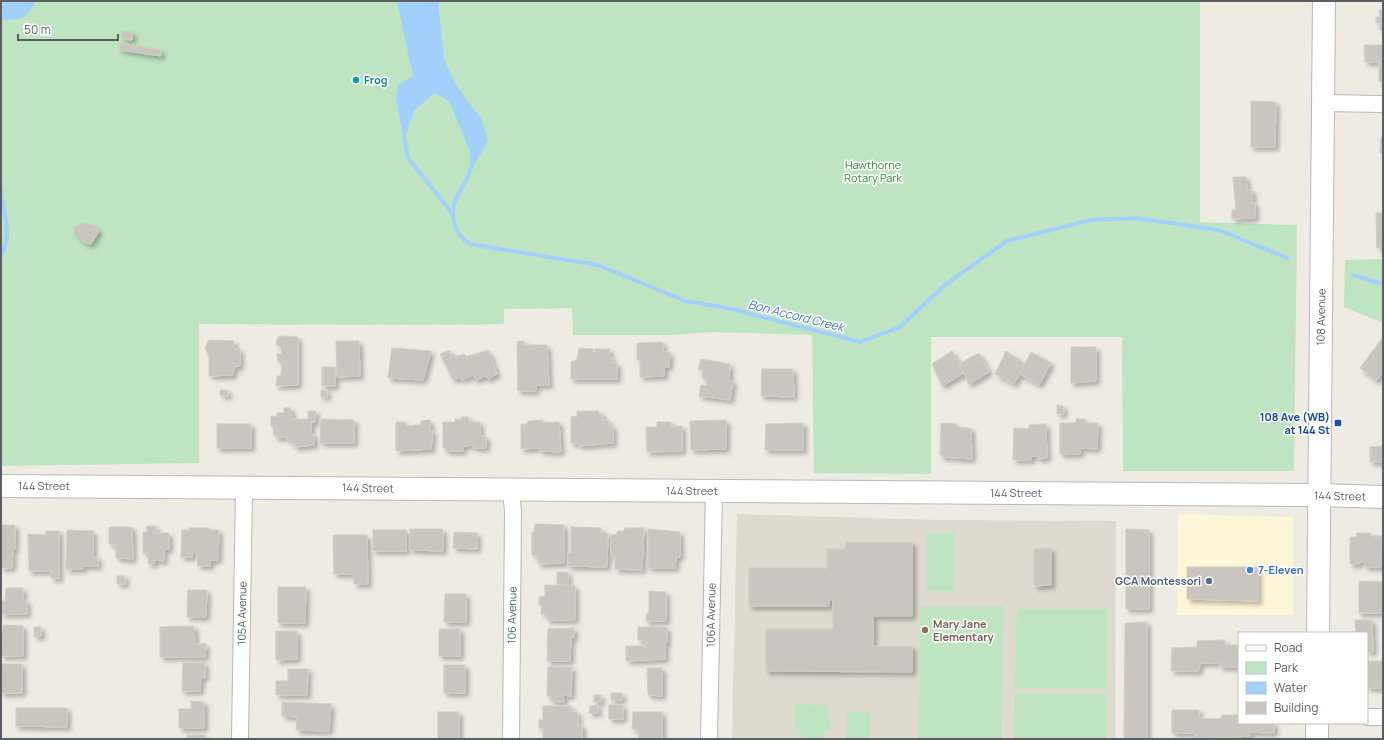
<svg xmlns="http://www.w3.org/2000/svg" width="1384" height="740" viewBox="0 0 1384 740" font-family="Manrope,sans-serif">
  <defs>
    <filter id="shadow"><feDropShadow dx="3.5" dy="3.5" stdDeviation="2" flood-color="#0004"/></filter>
  </defs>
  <rect width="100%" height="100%" fill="#edebe2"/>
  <polygon fill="#fdf6d7" points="1178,514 1293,517 1293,615 1177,615"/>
  <polygon fill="#dddad0" points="737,514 937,520 1116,521 1115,739 732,739"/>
  <g fill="#bfe4c1">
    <polygon points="1,1 1200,1 1200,222 1297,225 1294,471 1123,471 1122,337 931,337 931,474 814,473 812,335 711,332 671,335 573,335 572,308 504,309 504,323 502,324 421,325 199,324 199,463 1,466"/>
    <polygon points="1383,259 1383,323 1344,307 1345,260"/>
    <rect x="927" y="533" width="27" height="58"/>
    <polygon points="920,607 1004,607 1001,739 919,739"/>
    <polygon points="1017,609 1107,609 1106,688 1015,688"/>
    <polygon points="1015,693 1106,694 1106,739 1014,739"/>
    <polygon points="795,704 828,705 828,719 831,719 830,730 824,730 824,739 809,739 800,734 800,729 795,728"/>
    <polygon points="847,712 871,713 871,739 847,739"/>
  </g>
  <g fill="#a2d0fd">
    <path d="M1 1H36C24 21 24 19 1 20Z"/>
    <polygon points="397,1 438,1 444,59 456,85 482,120 488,141 470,172 470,151 449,101 434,93 414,111 404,141 396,98 398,85 413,76"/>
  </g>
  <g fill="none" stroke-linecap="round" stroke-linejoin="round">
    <g stroke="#a2d0fd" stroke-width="4">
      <polyline points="404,137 408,158 452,213"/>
      <path d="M471 168C465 190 447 200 455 225 458 235 462 239 470 244L598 265 685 301 723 307 860 342 900 327 946 284 1007 241 1091 220 1135 218 1219 230 1287 258"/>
      <path d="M1 189C2 212 14 234 1 255"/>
      <polyline points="1353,275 1383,284"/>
    </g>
  </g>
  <g fill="#c8c6bf" stroke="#d1cdc1" filter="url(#shadow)">
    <polygon points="1379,10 1383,10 1383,30 1380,30 1380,22 1376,23 1376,17 1380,17"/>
    <polygon points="122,31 133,32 132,40 122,39"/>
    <polygon points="120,43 161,50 161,56 119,50"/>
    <polygon points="1364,45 1383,45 1383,81 1379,81 1379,62 1365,62"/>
    <polygon points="1251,101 1276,102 1275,147 1251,147"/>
    <polygon points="1381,137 1383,137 1383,153 1380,153"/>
    <polygon points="1233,177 1246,177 1247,190 1252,190 1252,203 1255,203 1255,218 1232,219 1232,210 1236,210"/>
    <polygon points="1376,213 1383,213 1383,247 1377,248"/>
    <polygon points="85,223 96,227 99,231 91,244 85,243 74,233 75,226"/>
    <polygon points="279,336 298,337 298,385 276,386 277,376 281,376 282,362 278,362 277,354 282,354 281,346 277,345 276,342"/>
    <polygon points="1383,337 1383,371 1376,381 1360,368"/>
    <polygon points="209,340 234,341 234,349 240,349 240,366 234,367 233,375 209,376 209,356 205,348"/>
    <polygon points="336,341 359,341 360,376 337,377"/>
    <polygon points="524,341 524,345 547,345 549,385 536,385 536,391 518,391 517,342"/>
    <polygon points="663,342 663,352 670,352 669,367 664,367 664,376 640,377 640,360 637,360 637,343"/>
    <polygon points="1071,347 1096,347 1096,381 1071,383"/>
    <polygon points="392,348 431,351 423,380 388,378"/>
    <polygon points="579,348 593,349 593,353 595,353 595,349 610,349 609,357 612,357 612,363 617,363 617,379 571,379 571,362 577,360"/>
    <polygon points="450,350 451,358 464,354 466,357 488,350 497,374 488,379 485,376 476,380 473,375 462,380 461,377 453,380 440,354"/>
    <polygon points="952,351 964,373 942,386 932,364"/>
    <polygon points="1006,351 1025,364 1014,384 995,374"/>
    <polygon points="1031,352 1051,363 1039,385 1020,374"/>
    <polygon points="979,353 989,372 969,384 959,364"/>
    <polygon points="701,359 730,364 729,380 733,381 730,400 699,396 701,385 707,386 707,379 702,378 703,370 698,369"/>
    <rect x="322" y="367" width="13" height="19"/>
    <polygon points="762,369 793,369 794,397 761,396"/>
    <polygon points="220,390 228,390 228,396 220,395"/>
    <rect x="321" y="390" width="6" height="7"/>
    <polygon points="1057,405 1063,406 1064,414 1057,414"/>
    <polygon points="284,408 291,408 292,419 308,419 308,411 316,411 315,422 311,422 311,434 314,434 314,445 295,447 295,444 291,443 291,440 287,440 287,437 276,438 276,435 274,436 273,426 271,426 271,416 277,417 277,413 284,413"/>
    <polygon points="577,411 599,411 599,414 603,414 603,420 608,420 609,426 613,426 613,443 579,446 579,443 571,443 571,416 577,417"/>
    <polygon points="461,417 468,417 469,422 480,422 480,436 486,436 486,448 473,448 473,445 463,446 463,451 446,451 446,448 443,448 443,422 455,422 455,419 461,420"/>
    <polygon points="321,419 354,420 354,443 320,443"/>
    <polygon points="1076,419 1085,419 1085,423 1098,423 1097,449 1080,448 1080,454 1060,454 1060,423 1076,423"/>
    <polygon points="430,420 430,432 433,431 431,449 396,451 396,422 405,422 406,426 413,426 413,425 421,425 421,421"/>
    <polygon points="543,420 543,423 559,422 561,452 540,451 539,448 521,449 521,424 527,424 528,421"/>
    <polygon points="726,420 726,449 691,450 690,421"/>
    <polygon points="657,422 671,422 671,427 682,426 682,451 647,452 646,427 657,427"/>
    <polygon points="803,423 803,450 765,450 766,424"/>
    <polygon points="941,423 956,424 957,428 971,428 972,459 942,457 942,455 940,455"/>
    <rect x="217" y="424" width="34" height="24"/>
    <polygon points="1046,424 1047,458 1038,459 1038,456 1031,456 1031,460 1013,460 1014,428 1029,429 1029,425"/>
    <polygon points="1383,446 1383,462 1370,462 1370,447"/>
    <polygon points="535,524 564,525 564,563 538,564 538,555 532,555 532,532 534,532"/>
    <polygon points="1,525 15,525 15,549 13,549 12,568 1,568"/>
    <polygon points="147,526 156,526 156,533 169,533 169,549 164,549 164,561 154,560 154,564 148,564 149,553 143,553 143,532 147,532"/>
    <polygon points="109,527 132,527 133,559 116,558 116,545 109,544"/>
    <polygon points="571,527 601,528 601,533 608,533 607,567 568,566 568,553 571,553"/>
    <polygon points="189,528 209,528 209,530 219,530 218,560 210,560 210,566 198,566 197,553 192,553 192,557 181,557 182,530 189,530"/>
    <polygon points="625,528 644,528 642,570 615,569 615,556 611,556 611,535 615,535 618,531 624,531"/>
    <polygon points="410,529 443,529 443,551 410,550"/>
    <polygon points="648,529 680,532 680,557 676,557 675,568 648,568"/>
    <polygon points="1126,529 1149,530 1149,609 1126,609"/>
    <polygon points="67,530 93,531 93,557 98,557 98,566 83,566 83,569 66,569"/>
    <rect x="373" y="530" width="33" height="21"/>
    <polygon points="46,531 59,531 59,571 29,571 28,534 46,535"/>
    <polygon points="454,532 477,533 477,549 453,548"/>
    <polygon points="1357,533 1371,533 1371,536 1382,536 1381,567 1365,567 1365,562 1359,562 1359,564 1350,564 1350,537 1357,537"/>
    <polygon points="333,535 367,535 368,584 354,584 354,574 334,574"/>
    <polygon points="845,542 912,542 912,616 873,616 873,646 912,646 912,672 766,671 766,629 833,629 833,600 829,600 829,606 749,606 749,568 827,568 827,549 845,549"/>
    <polygon points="1051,548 1051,585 1034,586 1034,549"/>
    <polygon points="1187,567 1258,567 1258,601 1187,599"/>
    <rect x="51" y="572" width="8" height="6"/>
    <rect x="557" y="572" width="11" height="12"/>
    <rect x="117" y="576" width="8" height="8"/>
    <polygon points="1359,581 1383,582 1383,613 1359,613"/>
    <polygon points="545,585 575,586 575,620 547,620 547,613 541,614 542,605 539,605 539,597 545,596"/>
    <polygon points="278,587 306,587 305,623 278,623"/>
    <polygon points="6,588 23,588 23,601 27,601 27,614 2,614 2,601 5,601"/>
    <polygon points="188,590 207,590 206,617 187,617"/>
    <polygon points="649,591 666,592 666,621 646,621 646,614 649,613"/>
    <polygon points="445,594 466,594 466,622 444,622"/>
    <polygon points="1355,620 1372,620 1373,652 1367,652 1367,633 1356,633"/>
    <polygon points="1147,622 1147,739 1124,739 1125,623"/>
    <polygon points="3,625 23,626 23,656 1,656"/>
    <polygon points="194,626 195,644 206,644 205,657 160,657 160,627"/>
    <polygon points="34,627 41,627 41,636 34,637"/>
    <polygon points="638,627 667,627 667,643 665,643 665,659 626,661 626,646 646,646 646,641 638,640"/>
    <polygon points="574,628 574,637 571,638 570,661 547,661 548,629"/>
    <rect x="439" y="629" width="21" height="27"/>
    <polygon points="276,631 297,631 297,659 276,660"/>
    <polygon points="1225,640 1225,645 1239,645 1239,667 1220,667 1220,663 1200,663 1199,671 1171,671 1172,648 1197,647 1197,641"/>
    <rect x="1367" y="661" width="16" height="27"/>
    <polygon points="183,663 205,663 205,678 201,677 200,691 182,691"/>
    <polygon points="2,664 22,664 22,693 1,693"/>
    <rect x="444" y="665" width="21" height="28"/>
    <polygon points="548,667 572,667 571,696 563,695 564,702 551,701 552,696 547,696"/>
    <polygon points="647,668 662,668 662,696 648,695"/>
    <polygon points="288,669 308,669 307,695 276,695 276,681 288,681"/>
    <rect x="611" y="693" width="11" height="7"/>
    <rect x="594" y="695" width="7" height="7"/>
    <polygon points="191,701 204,702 204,728 179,728 179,709 191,709"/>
    <polygon points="282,702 331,704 329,731 296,730 297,717 282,716"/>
    <polygon points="597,705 598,713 589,713 590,706"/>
    <rect x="609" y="705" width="14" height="14"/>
    <polygon points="543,706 571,706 570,712 578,712 578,725 582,725 582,738 543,739 543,728 539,728 539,720 543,720"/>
    <polygon points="16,708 67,708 67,727 16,726"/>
    <polygon points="1172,710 1199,710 1199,718 1220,719 1222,715 1239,715 1239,723 1274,723 1274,733 1249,732 1250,736 1196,739 1195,733 1172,733"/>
    <rect x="438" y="712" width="21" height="27"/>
    <polygon points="633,712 662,712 662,739 639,739 638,729 632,729"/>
    <rect x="187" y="735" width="18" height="4"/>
  </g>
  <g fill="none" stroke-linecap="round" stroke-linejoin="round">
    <defs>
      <g id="street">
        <polyline points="1324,103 1383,104"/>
        <polyline points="1367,717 1383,717"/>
        <polyline points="240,739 244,487"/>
        <polyline points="511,739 513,512 511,490"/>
        <polyline points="709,739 714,491"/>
      </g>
      <g id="secondary">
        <polyline points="1,486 1319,495 1383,497"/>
        <polyline points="1318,633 1324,1"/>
        <polyline points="1317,739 1317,723"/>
      </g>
    </defs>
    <use href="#street" stroke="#b5b8bc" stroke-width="18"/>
    <use href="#secondary" stroke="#b6b9be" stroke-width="24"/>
    <use href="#street" stroke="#fff" stroke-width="16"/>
    <use href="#secondary" stroke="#fff" stroke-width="22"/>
  </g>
  <circle fill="#0f9aa8" stroke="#fff" stroke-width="1.5" cx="356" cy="80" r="4"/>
  <rect fill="#1a4fb4" stroke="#fff" stroke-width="1.5" x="1334" y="419" width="8" height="8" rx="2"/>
  <circle fill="#3f7fe0" stroke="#fff" stroke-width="1.5" cx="1250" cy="570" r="4"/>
  <circle fill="#5c6f8a" stroke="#fff" stroke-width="1.5" cx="1209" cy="581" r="4"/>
  <circle fill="#8d6e63" stroke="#fff" stroke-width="1.5" cx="925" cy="630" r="4"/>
  <g text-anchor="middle" stroke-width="3" stroke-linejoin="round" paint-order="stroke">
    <g font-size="11" font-weight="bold" fill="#0d838f" stroke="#fff" text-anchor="start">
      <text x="364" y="84">Frog</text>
    </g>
    <g font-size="11" fill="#37853f" stroke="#fff">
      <text x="873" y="169">Hawthorne<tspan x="873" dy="13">Rotary Park</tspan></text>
    </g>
    <g font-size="11" fill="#5b5e63" stroke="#fff">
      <text transform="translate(1321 317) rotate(-89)" y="4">108 Avenue</text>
      <text x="44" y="490">144 Street</text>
      <text transform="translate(368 488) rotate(1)" y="4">144 Street</text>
      <text x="692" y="495">144 Street</text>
      <text x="1016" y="497">144 Street</text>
      <text transform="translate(1340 496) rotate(1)" y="4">144 Street</text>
      <text transform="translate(242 613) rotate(-89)" y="4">105A Avenue</text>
      <text transform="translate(512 615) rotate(-89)" y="4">106 Avenue</text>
      <text transform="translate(711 615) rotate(-89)" y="4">106A Avenue</text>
    </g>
    <g font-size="11" font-weight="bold" fill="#164399" stroke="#fff" text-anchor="end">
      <text x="1330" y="421">108 Ave (WB)<tspan x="1330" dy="13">at 144 St</tspan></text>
    </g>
    <g font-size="11" font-weight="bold" fill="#366cbe" stroke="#fff" text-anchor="start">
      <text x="1258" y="574">7-Eleven</text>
    </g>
    <g font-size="11" font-weight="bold" fill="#4e5e75" stroke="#fff" text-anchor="end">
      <text x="1201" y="585">GCA Montessori</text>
    </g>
    <g font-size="11" font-weight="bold" fill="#785e54" stroke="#fff" text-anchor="start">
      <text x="933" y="628">Mary Jane<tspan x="933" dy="13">Elementary</tspan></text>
    </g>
    <g font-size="12" font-style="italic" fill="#4375b6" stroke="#fff">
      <text transform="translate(796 316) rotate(14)" y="4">Bon Accord Creek</text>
    </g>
  </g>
  <rect width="1384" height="740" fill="none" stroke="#5b5e63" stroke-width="4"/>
  <rect x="1238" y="632" width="130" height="92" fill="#ffffff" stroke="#bdbfc1"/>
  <rect x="1246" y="645" width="20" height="6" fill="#ffffff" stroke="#bdbfc1"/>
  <text x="1274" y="652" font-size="12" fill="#5b5e63">Road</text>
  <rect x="1246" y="662" width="20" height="12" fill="#bfe4c1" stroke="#bdbfc1"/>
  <text x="1274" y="672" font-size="12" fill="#5b5e63">Park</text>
  <rect x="1246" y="682" width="20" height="12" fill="#a2d0fd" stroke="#bdbfc1"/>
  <text x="1274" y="692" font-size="12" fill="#5b5e63">Water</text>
  <rect x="1246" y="702" width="20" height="12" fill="#c8c6bf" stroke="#bdbfc1"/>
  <text x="1274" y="712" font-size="12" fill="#5b5e63">Building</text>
  <path d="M18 34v6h100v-6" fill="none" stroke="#5b5e63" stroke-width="2"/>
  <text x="24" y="34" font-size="12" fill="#5b5e63" stroke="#ffffff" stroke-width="3" paint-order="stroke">50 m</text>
</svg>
